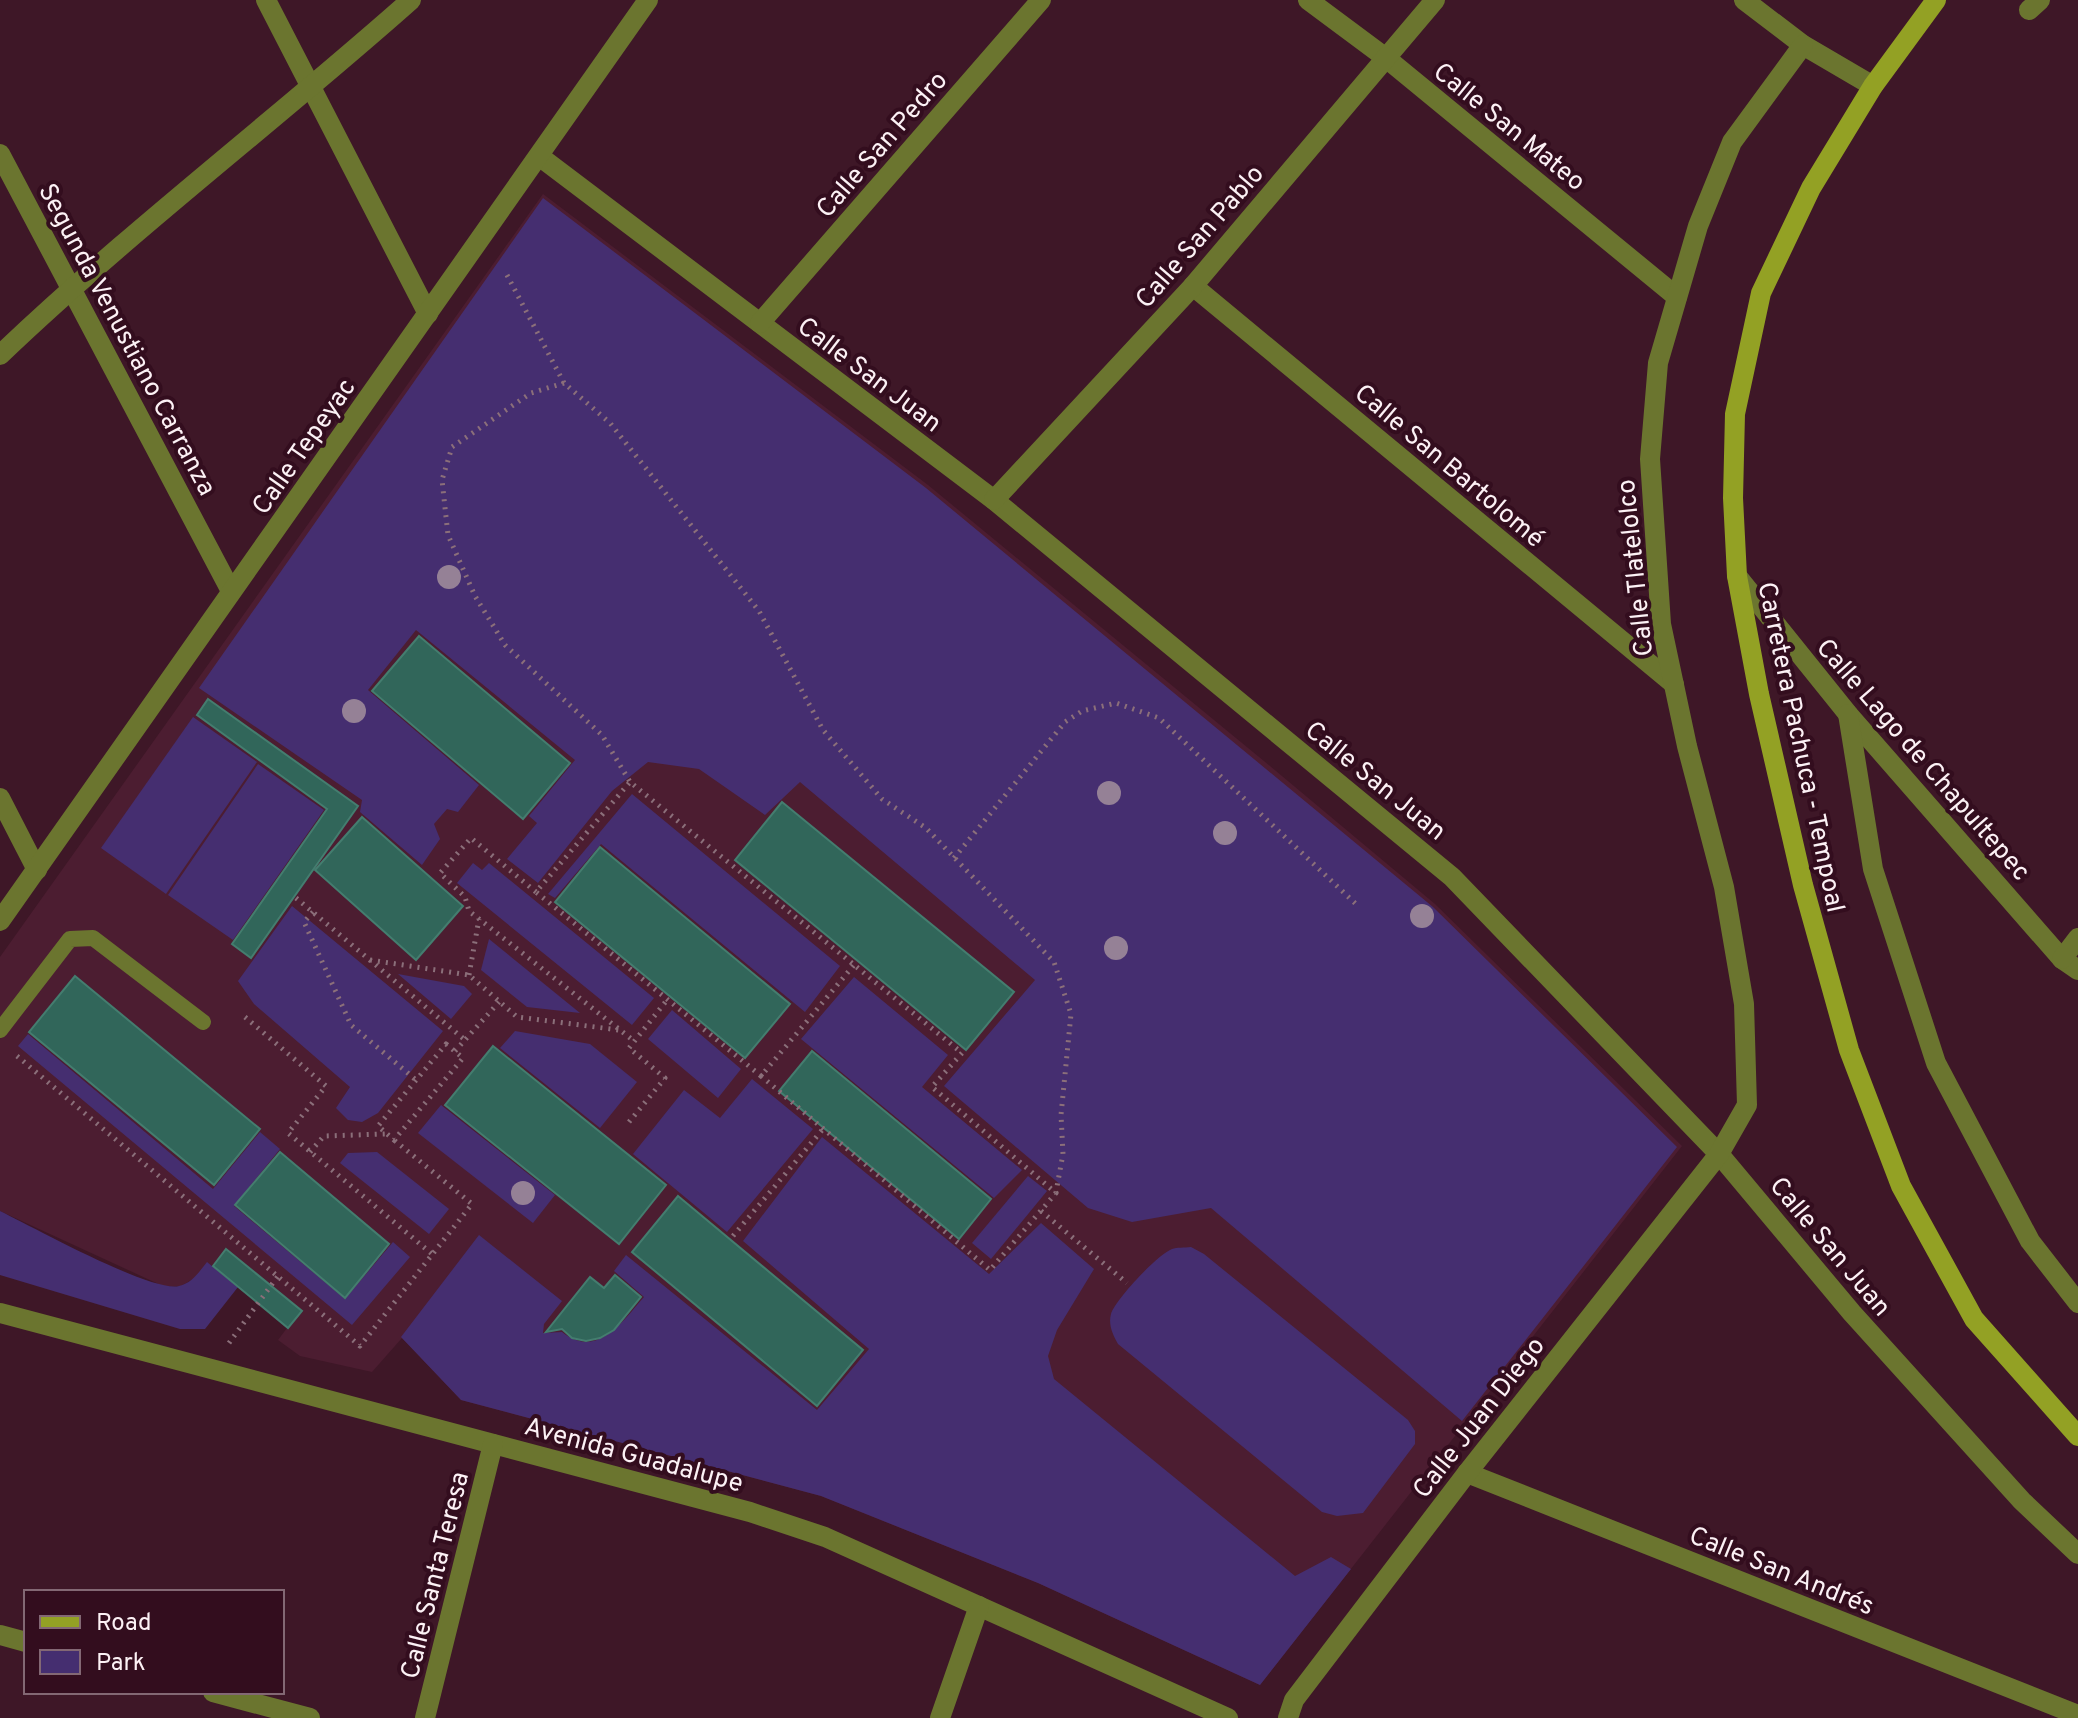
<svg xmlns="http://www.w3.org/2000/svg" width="2078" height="1718" viewBox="0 0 2078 1718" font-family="Overpass,sans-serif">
  <rect width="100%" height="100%" fill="#3e1727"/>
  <polygon fill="#4c1d31" points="543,194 928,485 1270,766 1435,904 1682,1146 1260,1685 1038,1583 821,1496 461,1400 402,1338 372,1372 300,1356 278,1340 287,1328 208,1263 195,1278 181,1286 165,1287 0,1211 0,957"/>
  <g fill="#452e70">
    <polygon points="543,198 926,488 1433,907 1677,1147 1462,1421 1211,1208 1132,1222 1088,1208 944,1086 1035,980 800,782 765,815 699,769 648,762 612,791 538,883 507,859 537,823 529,816 575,760 416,630 368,690 479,785 458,812 447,809 434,824 440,839 422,865 360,812 362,800 199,688"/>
    <polygon points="193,717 257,762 166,894 101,848"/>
    <polygon points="258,764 324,810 233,940 168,895"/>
    <polygon points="632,794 840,966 805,1012 601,844 555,898 548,894"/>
    <polygon points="473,863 482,870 489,863 654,998 632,1025 457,883"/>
    <polygon points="292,906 443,1031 378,1113 362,1122 348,1120 336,1108 350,1087 254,1004 238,981"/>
    <polygon points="489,939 580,1013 527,1007 481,970"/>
    <polygon points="398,974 464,986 472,994 451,1019"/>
    <polygon points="854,977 948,1055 922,1087 1022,1170 994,1198 801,1039"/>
    <polygon points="672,1010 741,1069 718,1098 648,1039"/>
    <polygon points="515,1031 590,1044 637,1082 600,1128 500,1048"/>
    <polygon points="28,1034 213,1189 260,1132 280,1149 234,1206 345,1299 393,1242 410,1257 352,1325 18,1046"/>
    <polygon points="752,1079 813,1129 727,1232 633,1154 684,1090 720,1118"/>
    <polygon points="441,1105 555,1195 533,1223 418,1133"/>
    <path d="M822 1137 989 1274 1041 1223 1094 1269 1057 1330 1048 1356 1054 1379 1295 1576 1331 1557 1351 1569 1260 1685 1038 1583 821 1496 461 1400 401 1337 479 1235 562 1301 544 1324 543 1333 562 1332C597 1360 622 1322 644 1297L614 1271 626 1255 817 1410 869 1349 743 1241Z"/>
    <polygon points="377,1152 449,1209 429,1234 340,1163 348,1153"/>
    <polygon points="1028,1176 1047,1191 991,1259 972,1243"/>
    <path d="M0 1211C31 1226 152 1293 179 1286 192 1283 199 1272 207 1262L238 1287 205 1329H180L0 1275Z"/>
    <path d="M1191 1247 1204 1254 1408 1420 1415 1431V1444L1363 1513 1337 1516 1322 1512 1118 1344C1113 1335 1108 1325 1111 1314 1115 1300 1158 1254 1172 1249 1177 1247 1184 1248 1191 1247Z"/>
  </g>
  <g fill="#31665a" stroke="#447d6f" stroke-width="2">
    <polygon points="419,636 570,763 523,819 372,691"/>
    <polygon points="208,699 358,806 251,958 232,944 327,809 197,715"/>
    <polygon points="782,802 1014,992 966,1050 735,860"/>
    <polygon points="362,817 463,906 416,960 315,870"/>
    <polygon points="600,847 790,1004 745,1058 555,902"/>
    <polygon points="75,976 260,1129 214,1185 29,1032"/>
    <polygon points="493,1046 666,1185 619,1244 445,1105"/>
    <polygon points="812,1051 991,1199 959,1239 779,1091"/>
    <polygon points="280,1152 389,1244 345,1298 235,1205"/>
    <polygon points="678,1196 863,1350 817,1406 632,1252"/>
    <polygon points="226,1249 302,1311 288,1328 213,1266"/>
    <polygon points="615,1275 641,1297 614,1330 600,1338 586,1341 572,1338 562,1329 546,1332 590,1277 604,1288"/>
  </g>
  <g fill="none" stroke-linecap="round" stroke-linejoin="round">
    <g stroke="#8b6f7a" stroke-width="5" stroke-dasharray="2 6" stroke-linecap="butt">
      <polyline points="507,275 564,383 610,423 759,611 823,730 882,799 926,828 1054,962 1071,1014 1061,1115 1063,1154 1056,1192"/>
      <polyline points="564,383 531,393 452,447 442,480 448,535 475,596 505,645 602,735 630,782"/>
      <polyline points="954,858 1065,722 1082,711 1116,703 1159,718 1357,905"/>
      <polyline points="536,892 471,838 440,873 465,897 469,911 634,1041"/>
      <polyline points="296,898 465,1040"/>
      <polyline points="313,912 304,922 351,1025 416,1080"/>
      <polyline points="370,960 469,975 517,1017 619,1030"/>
      <polyline points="469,975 479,919"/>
      <polyline points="245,1017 326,1086 288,1133 432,1254"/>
      <polygon points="446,1044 463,1058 394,1140 378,1126"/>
      <polyline points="455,1051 499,1002"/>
      <polyline points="17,1056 360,1346 472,1204 394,1140"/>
      <polyline points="761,1076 990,1270 1056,1193 932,1087 962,1053 630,782 536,892 761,1076 854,965"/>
      <polyline points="629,1122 665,1078 629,1048 667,1000"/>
      <polyline points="310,1152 324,1136 386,1134"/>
      <polyline points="1041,1211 1127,1283"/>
      <polyline points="733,1236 823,1129"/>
      <polyline points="229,1343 278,1276"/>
    </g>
    <polyline stroke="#6b752f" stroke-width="16" points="0,1030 70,939 93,938 203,1022"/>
    <g stroke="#6b752f" stroke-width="20">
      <polyline points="266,0 428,314"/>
      <polyline points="1308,0 1386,58 1677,297"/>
      <polyline points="1744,0 1803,45 1873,86"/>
      <polyline points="2029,10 2040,0"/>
      <polyline points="0,154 231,591"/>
      <polyline points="539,156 994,500 1452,877 1719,1154 1852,1313 2022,1501 2078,1554"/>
      <polyline points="1193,286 1674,684"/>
      <polyline points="760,323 1041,0"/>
      <path d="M0 355C131 230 276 120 411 0"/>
      <polyline points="994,500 1193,286 1435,0"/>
      <polyline points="1737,576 1848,714 2062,959 2078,970"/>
      <polyline points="1848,714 1873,869 1936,1063 2030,1241 2078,1303"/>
      <polyline points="0,798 37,870"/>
      <polyline points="0,921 648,0"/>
      <polyline points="2062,959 2078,938"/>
      <polyline points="0,1313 750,1512 825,1537 1228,1718"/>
      <polyline points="1467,1473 2078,1715"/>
      <polyline points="0,1635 26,1642"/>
      <polyline points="213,1692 310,1718"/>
      <polyline points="425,1718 493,1444"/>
      <polyline points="940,1718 979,1606"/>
      <polyline points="1288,1718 1294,1700 1467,1473 1719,1154 1747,1105 1744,1004 1724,887 1687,746 1661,624 1650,459 1658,363 1698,226 1732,142 1803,45"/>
    </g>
    <polyline stroke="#93a124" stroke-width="20" points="1936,0 1873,86 1811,188 1761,293 1735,414 1733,498 1737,576 1759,694 1803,885 1849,1050 1901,1186 1974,1319 2078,1436"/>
  </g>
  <g fill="#958196">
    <circle cx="449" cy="577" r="12"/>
    <circle cx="354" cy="711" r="12"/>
    <circle cx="1109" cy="793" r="12"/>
    <circle cx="1225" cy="833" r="12"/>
    <circle cx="1422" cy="916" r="12"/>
    <circle cx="1116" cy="948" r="12"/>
    <circle cx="523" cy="1193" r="12"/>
  </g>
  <g text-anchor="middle" stroke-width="8" stroke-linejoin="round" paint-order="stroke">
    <g font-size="26" fill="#fcf1f5" stroke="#330d1e">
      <text transform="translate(1510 126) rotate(39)" y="9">Calle San Mateo</text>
      <text transform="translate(881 144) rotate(-49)" y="9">Calle San Pedro</text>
      <text transform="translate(1199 236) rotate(-49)" y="9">Calle San Pablo</text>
      <text transform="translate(128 339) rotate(62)" y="9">Segunda Venustiano Carranza</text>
      <text transform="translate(870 374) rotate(37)" y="9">Calle San Juan</text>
      <text transform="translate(303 446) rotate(-55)" y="9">Calle Tepeyac</text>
      <text transform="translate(1450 465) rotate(40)" y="9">Calle San Bartolomé</text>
      <text transform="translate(1634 568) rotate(-96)" y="9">Calle Tlatelolco</text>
      <text transform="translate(1802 747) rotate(78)" y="9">Carretera Pachuca - Tempoal</text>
      <text transform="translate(1924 759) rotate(49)" y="9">Calle Lago de Chapultepec</text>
      <text transform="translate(1376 780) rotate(39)" y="9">Calle San Juan</text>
      <text transform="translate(1831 1246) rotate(50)" y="9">Calle San Juan</text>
      <text transform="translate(1478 1417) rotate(-52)" y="9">Calle Juan Diego</text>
      <text transform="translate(634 1454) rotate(15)" y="9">Avenida Guadalupe</text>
      <text transform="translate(1782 1570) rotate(22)" y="9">Calle San Andrés</text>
      <text transform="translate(434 1575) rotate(-76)" y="9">Calle Santa Teresa</text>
    </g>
  </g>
  <rect x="24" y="1590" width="260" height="104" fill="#330d1e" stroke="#836874" stroke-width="2"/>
  <rect x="40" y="1616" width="40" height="12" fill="#93a124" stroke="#836874" stroke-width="2"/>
  <text x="96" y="1630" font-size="24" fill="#fcf1f5">Road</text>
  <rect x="40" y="1650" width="40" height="24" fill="#452e70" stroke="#836874" stroke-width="2"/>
  <text x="96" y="1670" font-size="24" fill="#fcf1f5">Park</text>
</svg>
